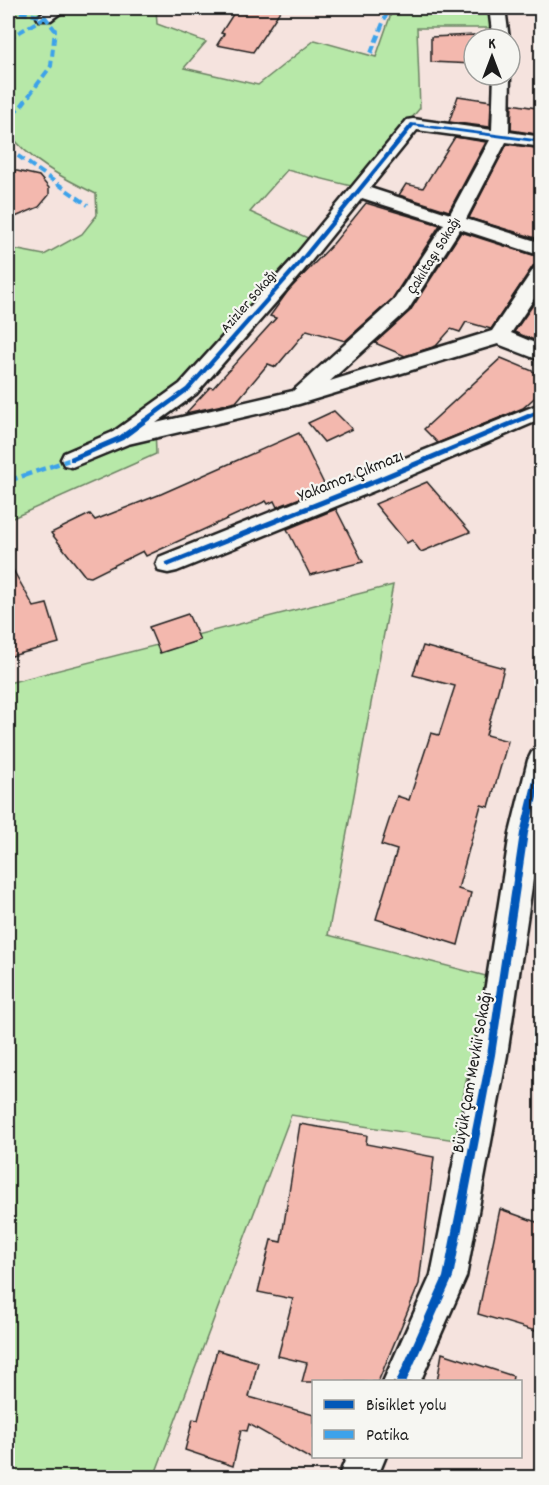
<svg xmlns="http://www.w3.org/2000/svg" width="549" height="1485" viewBox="0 0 549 1485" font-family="Dekko,sans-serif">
  <rect width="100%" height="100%" fill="#f5e3de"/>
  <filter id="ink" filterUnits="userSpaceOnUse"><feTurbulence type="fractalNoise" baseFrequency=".0167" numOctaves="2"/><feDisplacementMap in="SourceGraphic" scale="12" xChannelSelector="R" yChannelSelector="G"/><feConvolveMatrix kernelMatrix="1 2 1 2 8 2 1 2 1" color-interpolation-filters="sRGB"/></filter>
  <g filter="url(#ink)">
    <g fill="#b7e8a8" stroke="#6a8262" stroke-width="1.5">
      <path d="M8 8H156L157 24 206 42 184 68 258 85 315 40 376 57 393 8H492L494 28H417L420 108 355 187 287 170 250 212 310 239 183 384 155 422 156 454 8 520V248L44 255 82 234 97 215 96 194C65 179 27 160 8 131Z"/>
      <polygon points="393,585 328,935 486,976 455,1140 291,1115 154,1477 8,1478 8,683"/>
    </g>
    <g fill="#f3b8ae" stroke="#1c1c1c" stroke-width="1.5">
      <polygon points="237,8 282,8 253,52 217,45 224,34 221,33"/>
      <polygon points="474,35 474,64 431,62 431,37"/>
      <polygon points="458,96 491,101 490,127 449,122"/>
      <polygon points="512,104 542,109 542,135 511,130"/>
      <polygon points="455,137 486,142 449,211 399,195 406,184 423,188"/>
      <polygon points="507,144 542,149 542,240 469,218"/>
      <polygon points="8,169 39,176 49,188 49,195 39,207 8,220"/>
      <polygon points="366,203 440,225 392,299 345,341 307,330 276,367 268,364 236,402 186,413 210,387 213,388 276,318 270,316 288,291 333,244"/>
      <polygon points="461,232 542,258 542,263 533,266 491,329 466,322 460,332 451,329 436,346 405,356 375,343 410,311"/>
      <polygon points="542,292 542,343 514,332"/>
      <polygon points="501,358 542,375 542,391 523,408 438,443 424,429"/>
      <polygon points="334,411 352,429 324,442 308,423"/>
      <polygon points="299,433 326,488 277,507 274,501 268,504 266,501 146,556 143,551 91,577 85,576 51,533 90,514 95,520 161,494"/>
      <polygon points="427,482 470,532 421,552 412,540 407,543 375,504"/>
      <polygon points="336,509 363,562 310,575 287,529"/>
      <polygon points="8,561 34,607 47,604 59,643 8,657"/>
      <polygon points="188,614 200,640 160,653 149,627"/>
      <polygon points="423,646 504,668 486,735 508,741 489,807 481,805 458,889 471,893 458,945 376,919 397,850 381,845 397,796 409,800 431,733 439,735 455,686 413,675"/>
      <polygon points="300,1124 367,1135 366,1144 434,1157 419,1284 378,1382 302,1382 307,1363 278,1356 293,1299 258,1292 271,1240 281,1242"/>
      <polygon points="500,1209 542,1224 542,1333 478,1314"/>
      <polygon points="217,1350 258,1362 249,1397 314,1415 314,1461 249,1424 247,1431 241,1430 233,1466 185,1450 193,1419 198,1420"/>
      <polygon points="442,1353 513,1376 512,1382 437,1382"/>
    </g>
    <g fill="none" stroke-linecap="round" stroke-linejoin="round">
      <defs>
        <g id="street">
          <polygon points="49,8 67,8 51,20 39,20 37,17"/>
          <polygon points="489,8 505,8 509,39 493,39"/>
          <path d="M494 75H510L509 132 542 137V147L506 142 466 219 542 243V256L460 229 408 310 330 381 492 331 535 267 542 265V287L511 333 542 346V361L498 344 299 404 128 444 72 467 64 465 61 459 64 453 113 432 180 384 290 262 407 120 413 119 492 130ZM417 130 490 140 450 214 370 188ZM362 198 444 224 394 300 293 391 156 423 196 394 304 270Z"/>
          <polygon points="542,403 542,419 386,486 177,571 168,573 159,571 156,564 159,557"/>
          <polygon points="542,748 542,819 507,1055 466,1277 420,1382 383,1382 431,1275 475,1055 510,833 528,760 532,752"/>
          <polygon points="347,1456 386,1456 377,1478 338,1478"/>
        </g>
      </defs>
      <use href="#street" stroke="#1c1c1c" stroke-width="5"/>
      <use href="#street" fill="#f6f6f2" fill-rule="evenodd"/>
      <g stroke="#3da2ea" stroke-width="4" stroke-dasharray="8 4" stroke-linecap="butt">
        <polyline points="8,10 45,17 55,30 51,66 22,105 8,118"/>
        <polyline points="8,39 45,17"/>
        <polyline points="371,53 389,8"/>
        <polyline points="8,149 88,205"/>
      </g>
      <polyline stroke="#3da2ea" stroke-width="4.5" stroke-dasharray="10 4.5" stroke-linecap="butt" points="8,481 72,459"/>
      <defs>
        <g id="cycleway">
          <polygon points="411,123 542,140 542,143 414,126 299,267 190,390 123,440 74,461 70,461 70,457 119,436 186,388 295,265"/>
          <polygon points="542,408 542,413 380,482 170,566 168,567 165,564 166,562 376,478"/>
          <polygon points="542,757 542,778 528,833 495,1055 453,1277 406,1382 396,1382 443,1277 487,1055 520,833 538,760"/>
        </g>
      </defs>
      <use href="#cycleway" stroke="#f6f6f2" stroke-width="3"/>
      <use href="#cycleway" fill="#0057b8" fill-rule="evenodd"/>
    </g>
  </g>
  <g text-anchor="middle" stroke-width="4.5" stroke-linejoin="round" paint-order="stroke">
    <g font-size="15" fill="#1c1c1c" stroke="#f6f6f2">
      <text transform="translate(433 255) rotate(-58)" y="5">Çakıltaşı Sokağı</text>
      <text transform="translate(248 301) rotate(-49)" y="5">Azizler Sokağı</text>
    </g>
    <g font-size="18" fill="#1c1c1c" stroke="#f6f6f2">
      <text transform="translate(350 475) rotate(-22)" y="6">Yakamoz Çıkmazı</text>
      <text transform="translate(471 1072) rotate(-80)" y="6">Büyük Çam Mevkii Sokağı</text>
    </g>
  </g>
  <rect width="549" height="1485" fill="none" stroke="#f6f6f2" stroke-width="30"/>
  <rect x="15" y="15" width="519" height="1455" fill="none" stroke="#1c1c1c" stroke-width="2" filter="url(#ink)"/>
  <rect x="312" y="1380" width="210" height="78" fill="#f6f6f2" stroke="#9f9f9c" stroke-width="1.5"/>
  <rect x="324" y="1400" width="30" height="9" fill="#0057b8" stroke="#9f9f9c" stroke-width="1.5"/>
  <text x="366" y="1410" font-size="18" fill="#1c1c1c">Bisiklet yolu</text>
  <rect x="324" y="1430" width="30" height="9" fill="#3da2ea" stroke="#9f9f9c" stroke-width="1.5"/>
  <text x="366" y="1440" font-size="18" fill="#1c1c1c">Patika</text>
  <g transform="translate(492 57)"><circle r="28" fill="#f6f6f2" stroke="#9f9f9c" stroke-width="1.5"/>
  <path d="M0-4.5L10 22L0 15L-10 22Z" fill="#1c1c1c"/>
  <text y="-9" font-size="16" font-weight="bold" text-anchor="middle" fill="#1c1c1c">K</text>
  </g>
</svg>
